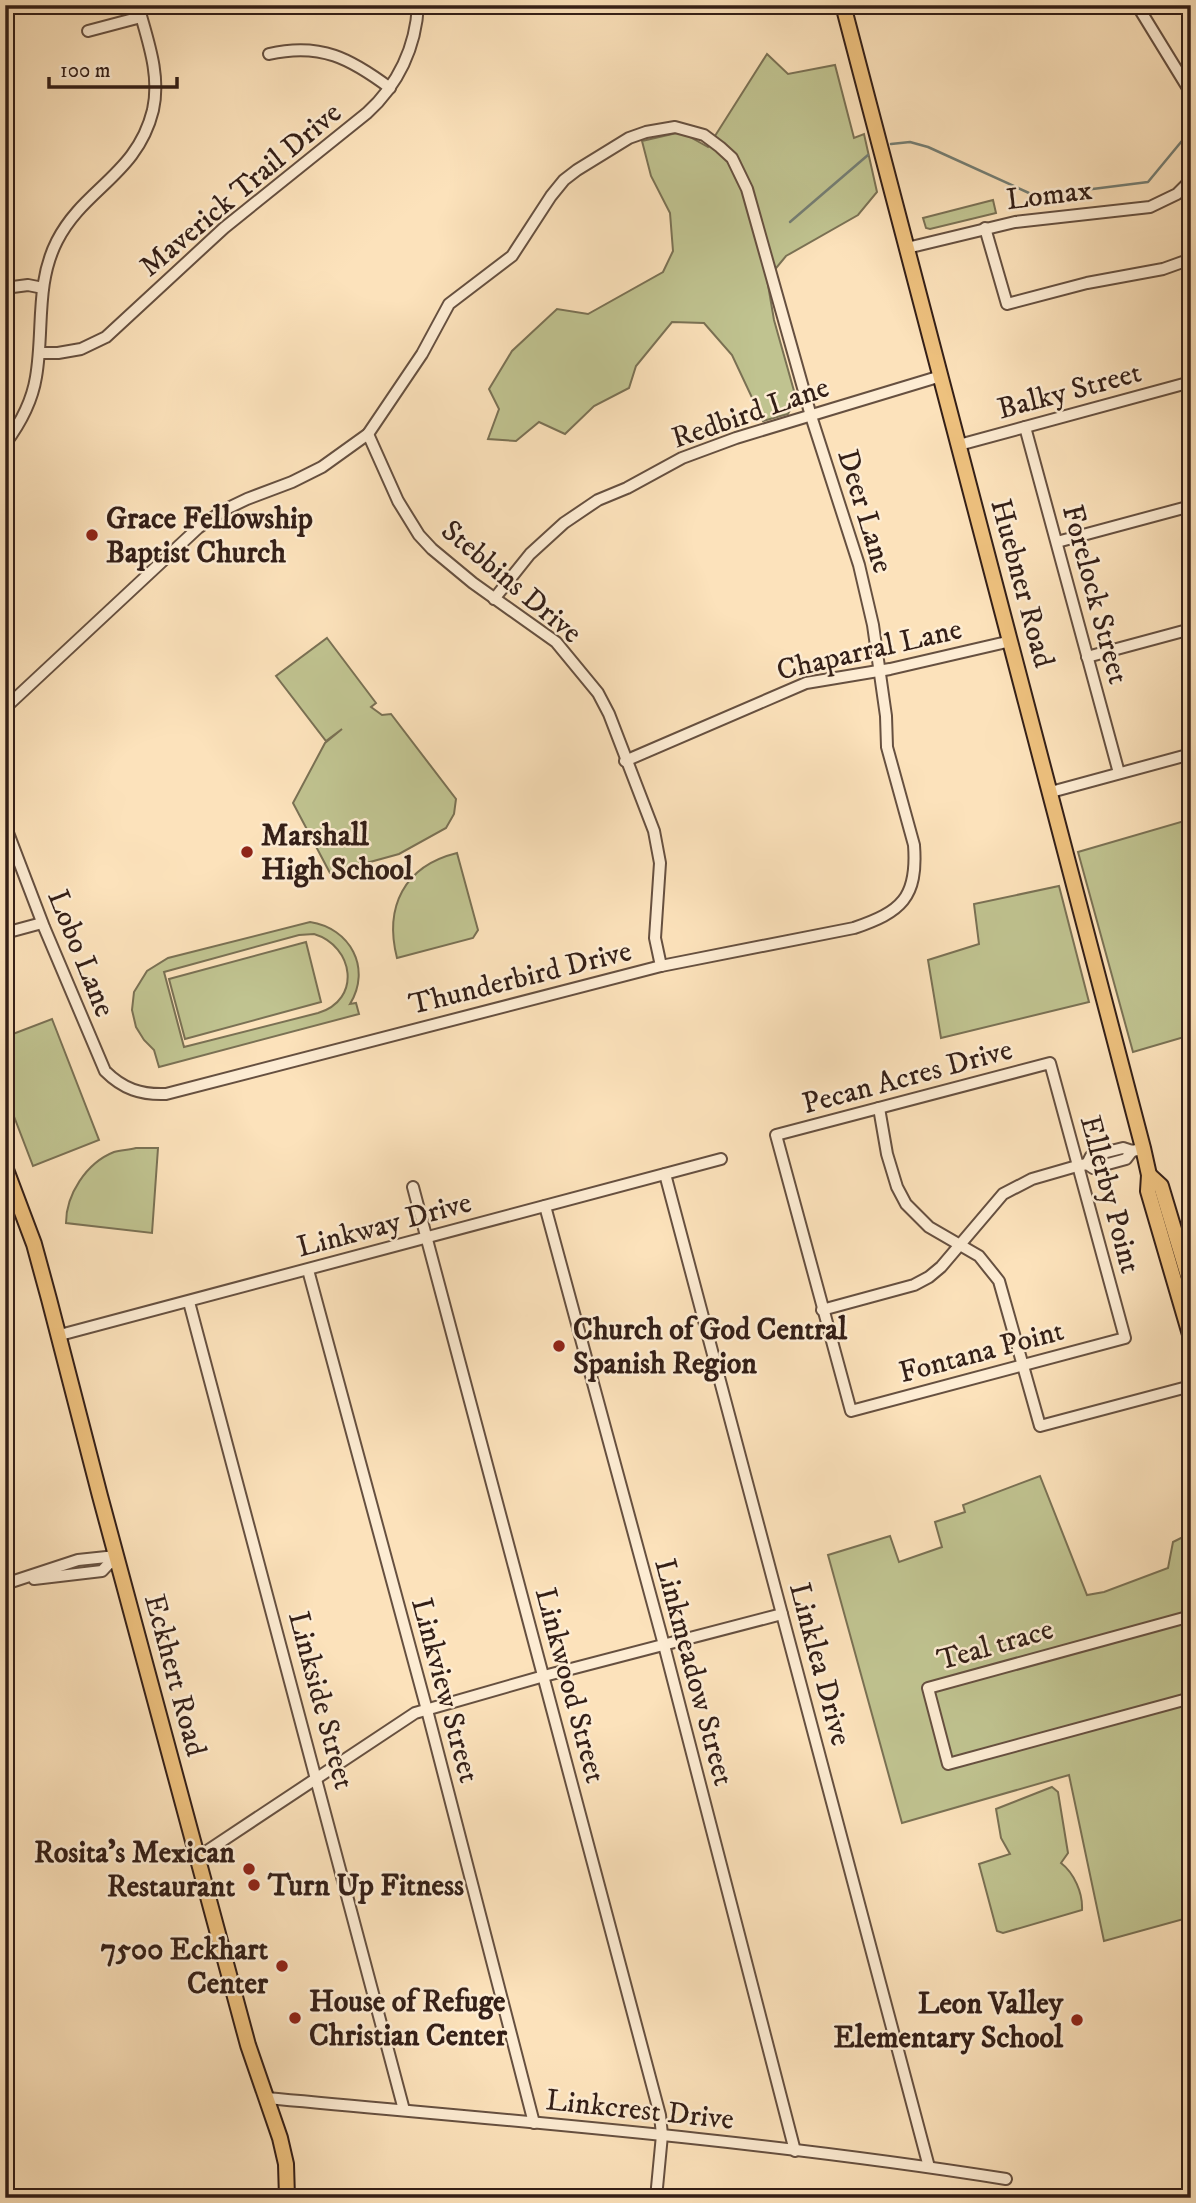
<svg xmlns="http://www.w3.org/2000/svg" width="1196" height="2203" viewBox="0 0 1196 2203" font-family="'IM FELL DW Pica',serif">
  <rect width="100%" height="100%" fill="#fce2bb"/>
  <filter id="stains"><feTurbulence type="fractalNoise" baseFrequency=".00286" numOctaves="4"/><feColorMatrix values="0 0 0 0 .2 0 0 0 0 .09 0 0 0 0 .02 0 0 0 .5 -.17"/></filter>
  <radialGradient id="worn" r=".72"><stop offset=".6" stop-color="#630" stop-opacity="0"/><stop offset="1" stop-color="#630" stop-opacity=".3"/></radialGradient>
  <g fill="#c0c390" stroke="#7a7154" stroke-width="2" fill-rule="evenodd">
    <polygon points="767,54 788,74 835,65 854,138 864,134 877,192 858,215 786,256 767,279 774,320 796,398 788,414 763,421 732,355 704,323 672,322 636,366 629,388 594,406 565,434 539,422 516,441 488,439 499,409 489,389 512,351 557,309 588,314 663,272 673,251 670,213 651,176 642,141 681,132 708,147"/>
    <polygon points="993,200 996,213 930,229 926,228 923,218"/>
    <polygon points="327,638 376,703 371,707 382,715 391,714 456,799 454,814 446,828 399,854 330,873 293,803 325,743 342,729 326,741 276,676"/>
    <polygon points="1191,819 1191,1035 1133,1052 1078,852"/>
    <path d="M457 853 478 930 473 938 397 958C384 907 404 866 457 853Z"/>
    <polygon points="1059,886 1089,1002 941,1038 928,960 979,944 974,904"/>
    <path d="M310 922C350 928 372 968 350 1004L356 1003 359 1014 159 1067 154 1050 144 1040 136 1027 132 1010 134 992 147 971 168 958ZM314 934C354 946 362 1000 318 1013L184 1047 164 972 299 935Z"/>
    <polygon points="306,942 321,1002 185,1039 169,979"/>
    <polygon points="52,1019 99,1140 33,1166 5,1093 5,1037"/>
    <path d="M136 1148H158L152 1233 66 1223C66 1195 86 1163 114 1152 121 1150 129 1150 136 1148Z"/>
    <polygon points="1040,1476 1087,1595 1104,1592 1168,1568 1173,1542 1183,1537 1191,1565 1191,1917 1104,1941 1069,1775 902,1823 828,1555 890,1536 899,1562 942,1547 935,1522 965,1512 963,1505"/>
    <path d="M1052 1787 1058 1792 1068 1853 1061 1863C1074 1873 1083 1893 1082 1910L1003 1933 997 1931 979 1864 1010 1854 1001 1838 996 1809Z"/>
  </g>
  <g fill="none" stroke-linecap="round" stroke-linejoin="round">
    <g stroke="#747e74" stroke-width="2.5">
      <polyline points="891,144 910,142 928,147 1029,193 1045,195 1148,182 1186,136"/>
      <polyline points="790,222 868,155"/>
    </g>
    <defs>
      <g id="minor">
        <polyline points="1137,5 1191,93"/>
        <polyline points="88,31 141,17"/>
        <path d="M269 54C321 42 351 59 390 88"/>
        <polyline points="985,228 1007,304 1087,283 1163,269 1191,259"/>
        <polyline points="907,248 1015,222 1150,207 1177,194 1191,180"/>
        <polyline points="5,288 28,285 43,288"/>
        <path d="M39 353H58L81 349 106 337 224 228 367 113C398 85 416 47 418 5"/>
        <polyline points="1025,427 1119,773"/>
        <polyline points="368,434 398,501 419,535 432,549 473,583 556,642 598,693 609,714 654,831 660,863 655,938 661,966"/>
        <path d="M5 444C20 424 32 402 36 377 44 331 35 284 57 241 84 188 137 175 153 110 161 74 147 39 138 5"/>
        <polyline points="959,445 1191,382"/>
        <polyline points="1057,542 1191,506"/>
        <polyline points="494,599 530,554 564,523 598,500 627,488 682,458 736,438 941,376"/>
        <polyline points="1087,657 1191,629"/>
        <path d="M5 708 198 528 224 510 247 499 292 482 322 467 368 434 422 354 449 304 512 256 551 196 564 180 577 170 629 138 646 132 675 127 704 135 720 147 732 158 747 189 811 416 859 565 873 625 886 716 887 747 914 845C918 898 901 912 854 928L661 966 166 1094C141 1095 123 1089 105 1071L44 927 5 825"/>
        <polyline points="625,761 806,683 890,669 1011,641"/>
        <polyline points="1051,792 1191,754"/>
        <polyline points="5,933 42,923"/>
        <polygon points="1050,1063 1125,1338 851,1411 776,1135"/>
        <polyline points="879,1108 887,1154 897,1187 906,1204 929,1227 979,1256 999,1281 1040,1426 1191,1386"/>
        <polyline points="1087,1164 1091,1156 1123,1148 1132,1151 1137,1150"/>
        <polyline points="665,1174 929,2167"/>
        <polyline points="413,1187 660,2115 662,2135 656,2198"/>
        <polyline points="545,1206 664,1645 795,2151"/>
        <polyline points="308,1270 427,1710 534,2123"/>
        <polyline points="189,1302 404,2110"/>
        <polyline points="822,1310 914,1285 929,1277 941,1267 1003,1194 1032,1179 1077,1166 1087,1164 1093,1168 1126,1159 1132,1151"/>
        <polyline points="60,1335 721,1159"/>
        <polyline points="34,1579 102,1571 116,1556"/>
        <polyline points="5,1584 78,1560 116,1556"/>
        <polyline points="1191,1616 928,1688 948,1764 1191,1698"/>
        <polyline points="198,1857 415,1713 544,1676 782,1614"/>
        <path d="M267 2098C514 2121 761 2140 1006 2179"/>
      </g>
      <g id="major">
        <polyline points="843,5 1143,1148 1149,1175 1148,1191 1191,1338"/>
        <polyline points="5,1167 34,1244 49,1299 100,1496 248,2045 280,2138 286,2164 287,2198"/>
        <polyline points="1149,1175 1161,1186 1191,1286"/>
      </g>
    </defs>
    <use href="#minor" stroke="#665040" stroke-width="14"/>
    <use href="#major" stroke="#341f17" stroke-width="18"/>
    <use href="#minor" stroke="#fdecd3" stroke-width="10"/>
    <use href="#major" stroke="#eec17e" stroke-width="14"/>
  </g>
  <g fill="#8f2418" stroke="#fdecd3" stroke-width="2.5">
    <circle cx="92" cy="535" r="7"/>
    <circle cx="247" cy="852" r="7"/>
    <circle cx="559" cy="1346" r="7"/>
    <circle cx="249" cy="1869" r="7"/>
    <circle cx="254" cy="1885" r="7"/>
    <circle cx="282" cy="1966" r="7"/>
    <circle cx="295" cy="2018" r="7"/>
    <circle cx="1077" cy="2020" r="7"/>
  </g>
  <g text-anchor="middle" stroke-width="5" stroke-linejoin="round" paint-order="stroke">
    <g font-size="30" fill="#341f17" stroke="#fdecd3">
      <text transform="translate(240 189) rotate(-40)" y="10">Maverick Trail Drive</text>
      <text transform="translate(1049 194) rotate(-7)" y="10">Lomax</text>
      <text transform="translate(1069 390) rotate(-15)" y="10">Balky Street</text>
      <text transform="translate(750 412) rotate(-19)" y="10">Redbird Lane</text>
      <text transform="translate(866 511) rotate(73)" y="10">Deer Lane</text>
      <text transform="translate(512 581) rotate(40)" y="10">Stebbins Drive</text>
      <text transform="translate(1023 583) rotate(75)" y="10">Huebner Road</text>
      <text transform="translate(1096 594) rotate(75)" y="10">Forelock Street</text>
      <text transform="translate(869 649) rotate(-13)" y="10">Chaparral Lane</text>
      <text transform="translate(82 953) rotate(68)" y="10">Lobo Lane</text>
      <text transform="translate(520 977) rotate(-14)" y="10">Thunderbird Drive</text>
      <text transform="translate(907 1076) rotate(-15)" y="10">Pecan Acres Drive</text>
      <text transform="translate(1111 1194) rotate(75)" y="10">Ellerby Point</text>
      <text transform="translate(384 1224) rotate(-15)" y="10">Linkway Drive</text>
      <text transform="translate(981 1351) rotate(-15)" y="10">Fontana Point</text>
      <text transform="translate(995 1644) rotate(-16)" y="10">Teal trace</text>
      <text transform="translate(821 1664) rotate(75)" y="10">Linklea Drive</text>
      <text transform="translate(695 1672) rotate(75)" y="10">Linkmeadow Street</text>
      <text transform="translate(176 1675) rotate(75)" y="10">Eckhert Road</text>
      <text transform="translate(571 1685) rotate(75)" y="10">Linkwood Street</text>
      <text transform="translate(446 1690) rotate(75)" y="10">Linkview Street</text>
      <text transform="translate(322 1700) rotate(75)" y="10">Linkside Street</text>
      <text transform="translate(640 2109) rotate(6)" y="10">Linkcrest Drive</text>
    </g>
    <g font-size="30" font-weight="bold" fill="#341f17" stroke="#fdecd3" text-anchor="start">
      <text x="106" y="528">Grace Fellowship<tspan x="106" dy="34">Baptist Church</tspan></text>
      <text x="261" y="845">Marshall<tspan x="261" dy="34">High School</tspan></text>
      <text x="573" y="1339">Church of God Central<tspan x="573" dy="34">Spanish Region</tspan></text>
      <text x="235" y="1862" text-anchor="end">Rosita's Mexican<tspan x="235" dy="34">Restaurant</tspan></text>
      <text x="268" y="1895">Turn Up Fitness</text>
      <text x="268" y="1959" text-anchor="end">7500 Eckhart<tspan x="268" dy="34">Center</tspan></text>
      <text x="309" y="2011">House of Refuge<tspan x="309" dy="34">Christian Center</tspan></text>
      <text x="1063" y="2013" text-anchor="end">Leon Valley<tspan x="1063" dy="34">Elementary School</tspan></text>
    </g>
  </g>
  <rect width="1196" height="2203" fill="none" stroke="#fce2bb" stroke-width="28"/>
  <rect x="7" y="7" width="1182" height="2189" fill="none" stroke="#341f17" stroke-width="3.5"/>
  <rect x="14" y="14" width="1168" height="2175" fill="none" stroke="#341f17" stroke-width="2"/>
  <path d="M49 77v10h128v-10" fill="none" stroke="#341f17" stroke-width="3.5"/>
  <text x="60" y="77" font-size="21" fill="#341f17" stroke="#fdecd3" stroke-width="5" paint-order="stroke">100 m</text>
  <rect width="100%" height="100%" filter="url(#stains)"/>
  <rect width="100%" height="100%" fill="url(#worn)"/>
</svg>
